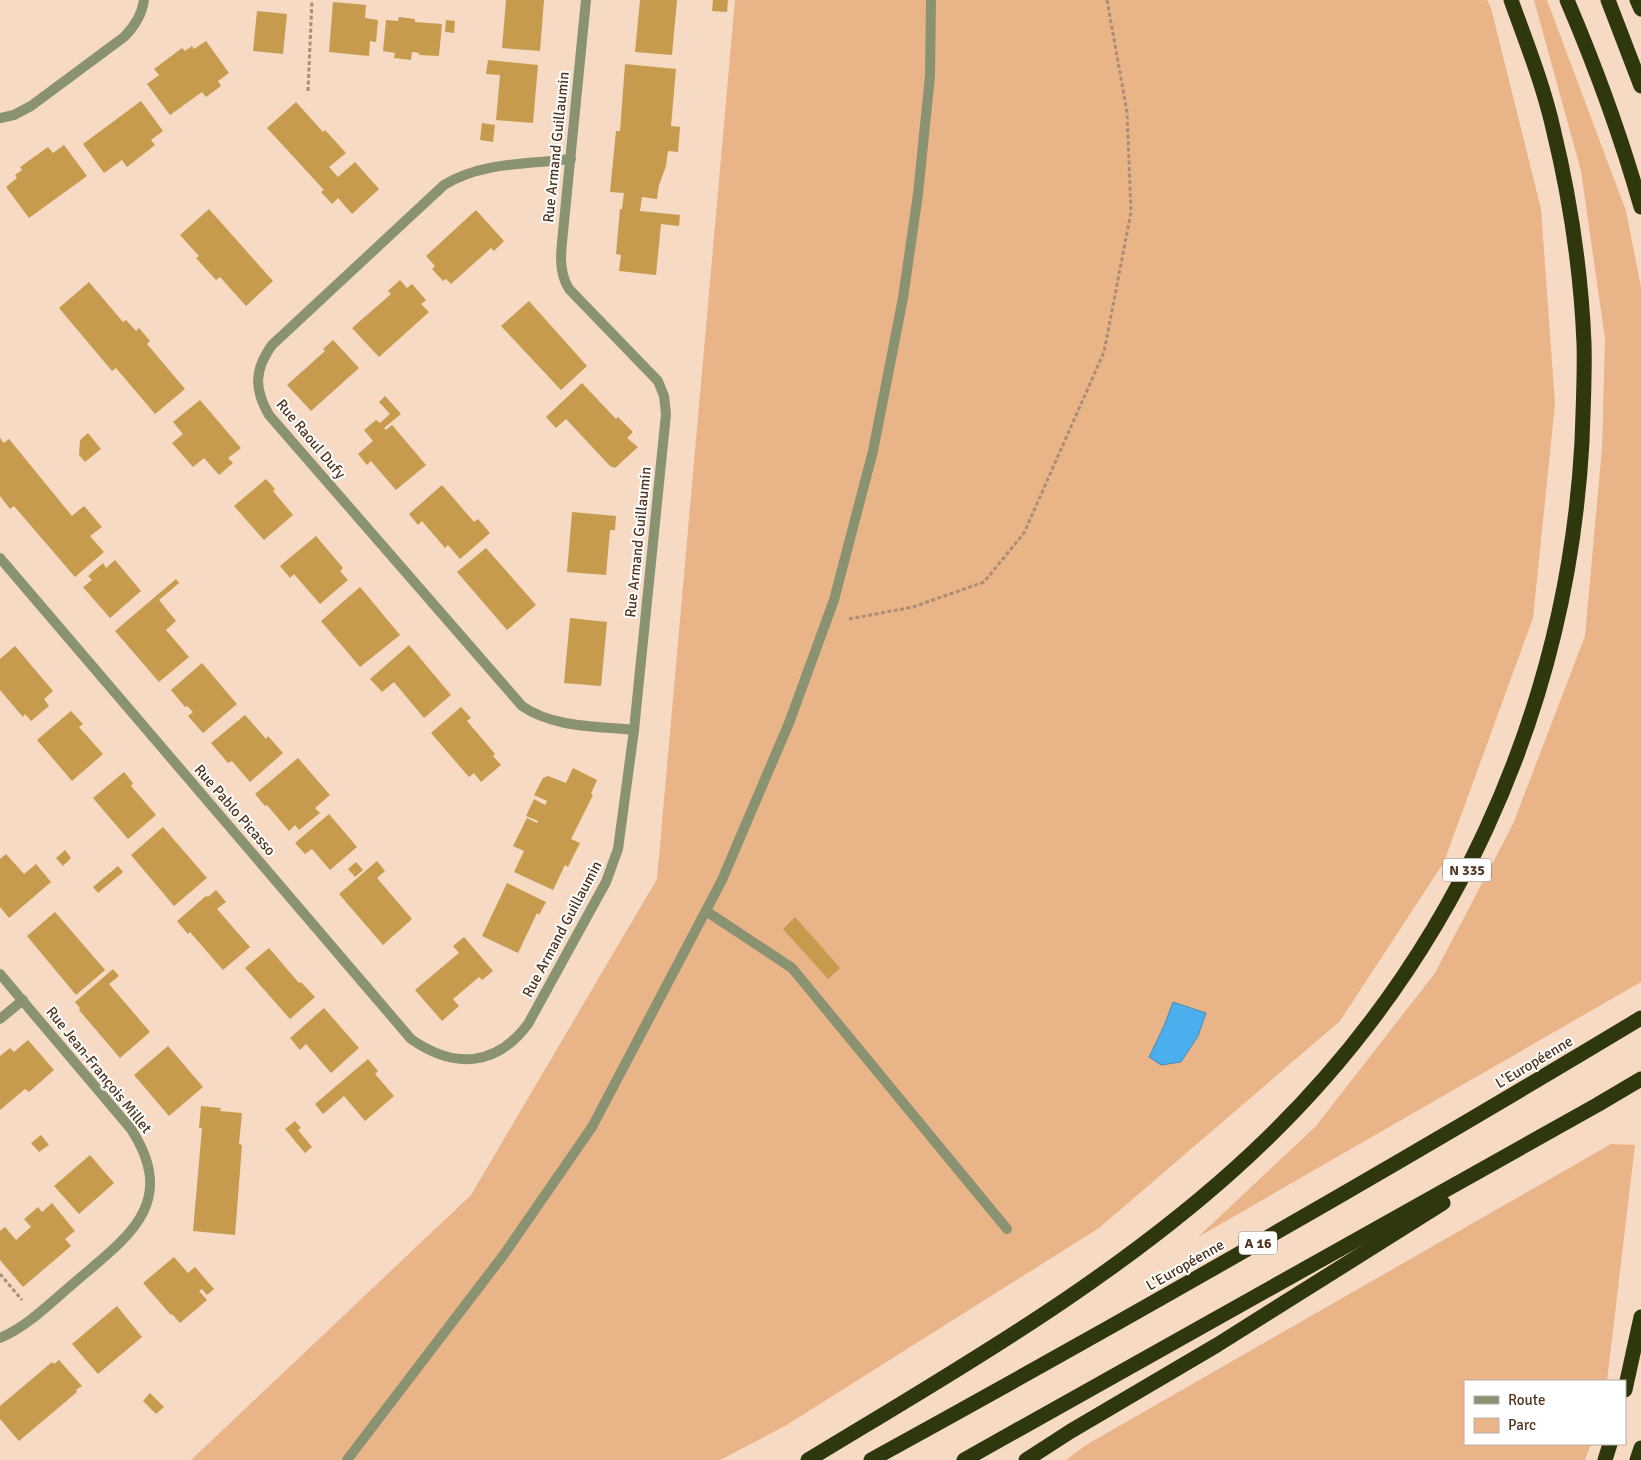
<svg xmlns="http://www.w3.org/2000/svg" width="1641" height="1460" viewBox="0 0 1641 1460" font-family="Signika,sans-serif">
  <rect width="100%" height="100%" fill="#f6dac4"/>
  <g fill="#eab489">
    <polygon points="735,0 1487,0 1491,8 1541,209 1555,404 1533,618 1444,862 1340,1021 1099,1228 785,1426 720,1460 191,1460 471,1195 657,879"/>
    <polygon points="1534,0 1547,0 1626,211 1641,287 1641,982 1198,1237 1316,1126 1435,973 1513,824 1585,636 1602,448 1605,339 1581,171"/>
    <polygon points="1611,1144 1635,1145 1607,1381 1465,1381 1465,1444 1591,1444 1585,1460 1066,1460 1086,1445"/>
  </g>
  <polygon fill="#4baeed" stroke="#4d8aaf" points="1173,1002 1206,1013 1198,1036 1181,1062 1161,1065 1149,1057 1164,1026"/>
  <g fill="#c69b4e">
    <polygon points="506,0 544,0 540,51 502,48"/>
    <polygon points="640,0 677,0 672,55 635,52"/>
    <polygon points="713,0 728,0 727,12 712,11"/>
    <polygon points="333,2 366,5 365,18 378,20 376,42 370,41 369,56 329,52"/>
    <polygon points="257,11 287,14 283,54 253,51"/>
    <polygon points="399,17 415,19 415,22 442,24 439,56 419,55 419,53 412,52 411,60 394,58 395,53 383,51 386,20 398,21"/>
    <polygon points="446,20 455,21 454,33 445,32"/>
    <polygon points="206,41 229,73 218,81 221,86 206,97 202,92 170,115 147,84 159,75 154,69 182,48 185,51 192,46 194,49"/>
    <polygon points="488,60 538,65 533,123 496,120 500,75 486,74"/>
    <polygon points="625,64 676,69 671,126 680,127 678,152 668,151 666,166 659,185 657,199 642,197 640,211 680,215 679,226 661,224 656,275 619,271 621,255 616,254 620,209 622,209 624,193 610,192 616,131 620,131"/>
    <polygon points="141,101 163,131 151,140 155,145 127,167 122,160 104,173 83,144"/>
    <polygon points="296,102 323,132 325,130 346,153 329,167 338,177 355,162 379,189 352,214 338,198 332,204 321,192 324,190 267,128"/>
    <polygon points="482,123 495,125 493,142 480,140"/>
    <polygon points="64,145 87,176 29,218 6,187 17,178 15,175 22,170 20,167 48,147 53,153"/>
    <polygon points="209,209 273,281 246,306 220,277 216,280 196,258 199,256 180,235"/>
    <polygon points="476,210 504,241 494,251 491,248 451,284 446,279 443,281 432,269 435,266 426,256"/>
    <polygon points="400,280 407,288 412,284 426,300 421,304 429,312 379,357 352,328 391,294 388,291"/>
    <polygon points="89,282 123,322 126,320 136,331 139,328 150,341 147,344 185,389 155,414 116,368 112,371 59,308"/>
    <polygon points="529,301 587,366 561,390 501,326"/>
    <polygon points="333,340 359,368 311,411 287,385 325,351 323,349"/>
    <polygon points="582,383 616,419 618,417 633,432 627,438 638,447 615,468 610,466 566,419 556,428 546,417"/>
    <polygon points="385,396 401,414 384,428 386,430 392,425 426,465 396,490 371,461 367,465 358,454 373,441 364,430 376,420 380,423 390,414 379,402"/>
    <polygon points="200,400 241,448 228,458 233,463 219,475 204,458 193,467 172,443 183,434 173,422"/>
    <polygon points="88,433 101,449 85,462 79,455 80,440"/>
    <polygon points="0,438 4,443 9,439 72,516 84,506 102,527 90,536 104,552 75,577 14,506 10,509 0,496"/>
    <polygon points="266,479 275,489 273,491 293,515 264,540 234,506"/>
    <polygon points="442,485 474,522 478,519 490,533 460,559 448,545 445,548 422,521 418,525 409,514"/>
    <polygon points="572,512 616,516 615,530 610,530 606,575 567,572"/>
    <polygon points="316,536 343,568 340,571 348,580 320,604 294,574 290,578 280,566"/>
    <polygon points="486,548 536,605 507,630 457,572"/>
    <polygon points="115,560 141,591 110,618 83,587 92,580 88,576 103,563 106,568"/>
    <polygon points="176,579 179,583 159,600 176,621 166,630 189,657 159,682 115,631"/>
    <polygon points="360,587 400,635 360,667 321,621"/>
    <polygon points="570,618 607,622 601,686 564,683"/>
    <polygon points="409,645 451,695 424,718 394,682 382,692 370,679"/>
    <polygon points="15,646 53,691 44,699 49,706 31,721 25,714 23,717 0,690 0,659"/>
    <polygon points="202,663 237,704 203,733 188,716 193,712 187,706 185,707 171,690"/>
    <polygon points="461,707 471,718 467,721 495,754 493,756 501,765 481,782 474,773 469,777 431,733"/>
    <polygon points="71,711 83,724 79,727 103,754 72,781 37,740"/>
    <polygon points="245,715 266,739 268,736 283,753 250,782 232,761 228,763 211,743"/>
    <polygon points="298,758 330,795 315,808 320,813 299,830 295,825 289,831 267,805 265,806 255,794"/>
    <polygon points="573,768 597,780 591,794 593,795 571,839 580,843 568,867 565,865 553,890 514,872 524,851 513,846 527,818 537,823 538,821 526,816 534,799 545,805 547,801 534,795 543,778 548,776 566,783"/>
    <polygon points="124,772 133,783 131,786 156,815 128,839 93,798"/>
    <polygon points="329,814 357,847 330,870 312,849 305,854 295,843"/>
    <polygon points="163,827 207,878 174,906 131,855"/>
    <polygon points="65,850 71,858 63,866 56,858"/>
    <polygon points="6,854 24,874 36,864 51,882 9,918 0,907 0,859"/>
    <polygon points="377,861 385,871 377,878 412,919 383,945 339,894"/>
    <polygon points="356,862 363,870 355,877 348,869"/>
    <polygon points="118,866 123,872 98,893 93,887"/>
    <polygon points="507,883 546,902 539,915 537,913 518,953 482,936"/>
    <polygon points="216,890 226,902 217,909 250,947 223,970 190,932 188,934 177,921 206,896 208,897"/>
    <polygon points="55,912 105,970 76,995 27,936"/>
    <polygon points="795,917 840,968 828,979 783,929"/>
    <polygon points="464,937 493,971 482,980 479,977 453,999 459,1006 442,1021 415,990 459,953 453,946"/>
    <polygon points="269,948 299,983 301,982 315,997 290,1019 245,968"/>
    <polygon points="113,969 119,976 109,984 150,1032 120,1058 79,1010 80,1008 75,1002"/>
    <polygon points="324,1008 359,1048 331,1073 306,1044 300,1050 290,1038"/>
    <polygon points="28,1040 54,1070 29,1092 25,1089 0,1110 0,1056 10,1048 14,1052"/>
    <polygon points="168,1046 203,1087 169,1116 134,1075"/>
    <polygon points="368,1059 378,1071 375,1074 394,1096 365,1121 344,1096 323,1114 315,1104"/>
    <polygon points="201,1106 221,1108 220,1111 242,1113 239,1144 242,1145 235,1235 193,1231 202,1128 199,1128"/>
    <polygon points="295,1121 301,1128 298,1130 312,1147 305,1153 285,1129"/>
    <polygon points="41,1135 49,1145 39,1152 31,1143"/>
    <polygon points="90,1155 114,1183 79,1214 54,1186"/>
    <polygon points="52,1203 75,1231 65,1239 71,1246 23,1287 0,1260 0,1231 5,1227 16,1240 31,1227 24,1219 38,1207 42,1212"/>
    <polygon points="174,1257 188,1273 195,1267 214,1289 207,1295 202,1289 199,1291 207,1300 180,1323 172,1314 171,1315 143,1283"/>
    <polygon points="117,1306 142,1337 98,1374 72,1344"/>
    <polygon points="59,1360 82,1386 76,1390 77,1392 19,1441 0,1419 0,1406 52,1362 54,1364"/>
    <polygon points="150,1393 164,1407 156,1414 143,1401"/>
  </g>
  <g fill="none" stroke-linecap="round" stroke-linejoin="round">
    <g stroke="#aa8e78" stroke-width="3" stroke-dasharray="4 2.5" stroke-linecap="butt">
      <polyline points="308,91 312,0"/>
      <polyline points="849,619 913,607 984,582 1024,533 1104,352 1131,212 1127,112 1107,0"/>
      <polyline points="0,1274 22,1300"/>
    </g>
    <g stroke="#899271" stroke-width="10">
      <polyline points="706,911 792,968 1007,1229"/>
      <polyline points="347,1460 505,1253 592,1127 722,880 789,723 834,600 873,451 903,298 918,194 930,76 931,0"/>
    </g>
    <g stroke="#899271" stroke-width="10">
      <path d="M0 118 14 115 31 106 124 37C135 26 142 15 144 0"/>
      <path d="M571 159C529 164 481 162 444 185L272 345C254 370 254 389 269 415L522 706C554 728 597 726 634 730"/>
      <path d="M0 558 411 1039C454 1069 496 1067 528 1024L606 882 618 849 634 730 666 414 664 396 658 381 569 289C558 271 561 252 563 232L586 0"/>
      <path d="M0 974 131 1129C180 1204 126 1238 74 1283 50 1303 28 1326 0 1338"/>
      <polyline points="0,1019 23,1000"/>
    </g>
    <g stroke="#2f380d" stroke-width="15">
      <path d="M1567 0C1596 68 1621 136 1641 207"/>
      <polyline points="1608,0 1641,86"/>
      <polyline points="1637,0 1641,9"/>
      <polyline points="1625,1390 1641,1317"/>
      <path d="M808 1460C961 1367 1121 1276 1252 1153 1451 967 1567 713 1582 442 1583 409 1585 376 1584 343 1581 271 1570 198 1553 128 1543 84 1526 42 1511 0"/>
      <path d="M871 1460C1131 1317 1387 1171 1641 1018"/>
      <polyline points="964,1460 1597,1105 1641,1079"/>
      <polyline points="1026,1460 1071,1431 1217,1345 1443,1203"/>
      <polyline points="1605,1460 1610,1444"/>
      <polyline points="1637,1460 1641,1448"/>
    </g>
  </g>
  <g text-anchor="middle" stroke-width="4" stroke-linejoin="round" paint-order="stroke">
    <g fill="#fff" stroke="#857262" stroke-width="1">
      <rect x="1443" y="858.5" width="48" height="23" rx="4"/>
      <rect x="1239" y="1231.5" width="38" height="23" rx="4"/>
    </g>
    <g font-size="14" font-weight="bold" fill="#51351e">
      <text x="1467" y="875">N 335</text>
      <text x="1258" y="1248">A 16</text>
    </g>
    <g font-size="15" fill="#51351e" stroke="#fff">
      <text transform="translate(556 147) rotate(-84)" y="5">Rue Armand Guillaumin</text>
      <text transform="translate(311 439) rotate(50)" y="5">Rue Raoul Dufy</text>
      <text transform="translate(638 542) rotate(-84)" y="5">Rue Armand Guillaumin</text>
      <text transform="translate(235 810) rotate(49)" y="5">Rue Pablo Picasso</text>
      <text transform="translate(562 929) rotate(-62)" y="5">Rue Armand Guillaumin</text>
      <text transform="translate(1534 1062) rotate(-31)" y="5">L'Européenne</text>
      <text transform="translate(99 1070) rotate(51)" y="5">Rue Jean-François Millet</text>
      <text transform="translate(1185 1265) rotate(-30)" y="5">L'Européenne</text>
    </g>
  </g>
  <rect x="1464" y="1380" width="162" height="65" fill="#ffffff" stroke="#b9aea5"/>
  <rect x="1474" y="1396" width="25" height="8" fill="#899271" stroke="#b9aea5"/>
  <text x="1508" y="1405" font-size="15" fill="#51351e">Route</text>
  <rect x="1474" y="1418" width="25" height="15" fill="#eab489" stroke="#b9aea5"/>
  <text x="1508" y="1430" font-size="15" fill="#51351e">Parc</text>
</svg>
